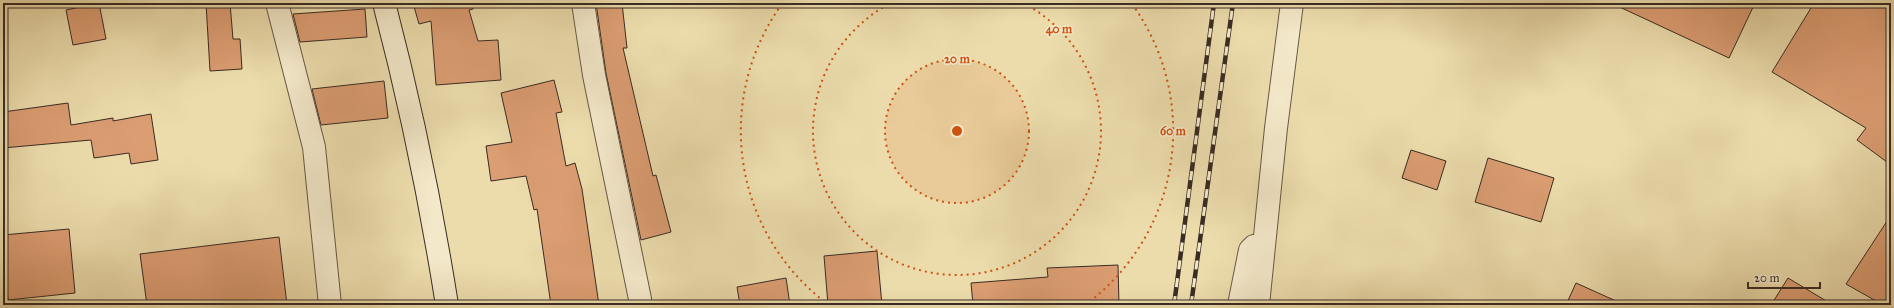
<svg xmlns="http://www.w3.org/2000/svg" width="1894" height="308" viewBox="0 0 1894 308" font-family="'IM FELL Great Primer',serif">
  <rect width="100%" height="100%" fill="#ecdcac"/>
  <filter id="stains"><feTurbulence type="fractalNoise" baseFrequency=".005" numOctaves="4"/><feColorMatrix values="0 0 0 0 .2 0 0 0 0 .09 0 0 0 0 .02 0 0 0 .5 -.17"/></filter>
  <radialGradient id="worn" r=".72"><stop offset=".6" stop-color="#630" stop-opacity="0"/><stop offset="1" stop-color="#630" stop-opacity=".3"/></radialGradient>
  <g fill="#db9d72" stroke="#392c24">
    <polygon points="99,3 106,39 73,45 66,10"/>
    <polygon points="206,3 230,3 233,39 240,39 242,69 210,71"/>
    <polygon points="413,3 472,3 473,9 469,10 478,41 498,40 501,80 436,85 431,21 419,24"/>
    <polygon points="596,3 622,3 627,48 623,48 653,176 656,175 671,232 641,240 606,73"/>
    <polygon points="1611,3 1755,3 1729,58"/>
    <polygon points="1814,3 1891,3 1891,165 1857,140 1866,128 1772,72"/>
    <polygon points="365,9 367,37 300,42 293,14"/>
    <polygon points="554,80 562,112 556,113 566,166 575,163 582,189 599,305 551,305 537,209 534,210 526,176 491,181 486,146 512,142 501,93"/>
    <polygon points="384,81 388,118 321,125 312,89"/>
    <polygon points="68,103 71,125 113,118 113,121 151,114 158,160 131,164 129,153 94,158 91,140 3,148 3,112"/>
    <polygon points="1411,150 1446,161 1437,190 1402,178"/>
    <polygon points="1488,158 1554,178 1541,222 1475,202"/>
    <polygon points="1891,215 1891,305 1883,305 1846,284"/>
    <polygon points="69,229 75,293 8,300 3,235"/>
    <polygon points="279,237 287,305 147,305 140,254"/>
    <polygon points="877,251 882,305 828,305 824,256"/>
    <polygon points="1118,265 1119,305 973,305 971,283 1048,277 1047,268"/>
    <polygon points="786,278 790,305 740,305 737,287"/>
    <polygon points="1788,278 1833,305 1771,305"/>
    <polygon points="1576,283 1625,305 1566,305"/>
  </g>
  <g fill="none" stroke-linecap="round" stroke-linejoin="round">
    <defs>
      <g id="street">
        <polyline points="277,3 314,147 330,305"/>
        <polyline points="583,3 594,75 640,299"/>
        <polyline points="1239,305 1250,250 1254,246"/>
        <polyline points="1258,305 1276,128 1292,3"/>
      </g>
      <path id="secondary" d="M384 3C410 102 431 204 447 305"/>
    </defs>
    <use href="#street" stroke="#665846" stroke-width="24"/>
    <use href="#secondary" stroke="#392c24" stroke-width="24"/>
    <use href="#street" stroke="#f3e8c9" stroke-width="22"/>
    <use href="#secondary" stroke="#f3e8c9" stroke-width="22"/>
    <defs>
      <g id="rail">
        <polyline points="1174,305 1214,3"/>
        <polyline points="1191,305 1233,3"/>
      </g>
    </defs>
    <use href="#rail" stroke="#392c24" stroke-width="4.5"/>
    <use href="#rail" stroke="#f3e8c9" stroke-width="3" stroke-dasharray="9" stroke-linecap="butt"/>
  </g>
  <circle cx="957" cy="131" r="72" fill="#ce5210" fill-opacity=".12"/>
  <g fill="none" stroke="#ce5210" stroke-width="2" stroke-dasharray="2 4">
    <circle cx="957" cy="131" r="72"/>
    <path d="M1023 3A144 144 0 1 1 891 3"/>
    <path d="M829 305A216 216 0 0 1 782 4M1132 4A216 216 0 0 1 1085 305"/>
  </g>
  <circle cx="957" cy="131" r="6" fill="#ce5210" stroke="#f3e8c9" stroke-width="2"/>
  <g font-size="12" text-anchor="middle" font-weight="bold" fill="#ce5210" stroke="#f3e8c9" stroke-width="3" stroke-linejoin="round" paint-order="stroke">
    <text x="1059" y="33">40 m</text>
    <text x="957" y="63">20 m</text>
    <text x="1173" y="135">60 m</text>
  </g>
  <rect width="1894" height="308" fill="none" stroke="#ecdcac" stroke-width="16"/>
  <rect x="4" y="4" width="1886" height="300" fill="none" stroke="#392c24" stroke-width="2"/>
  <rect x="8" y="8" width="1878" height="292" fill="none" stroke="#392c24"/>
  <path d="M1748 282v6h72v-6" fill="none" stroke="#392c24" stroke-width="2"/>
  <text x="1754" y="282" font-size="12" fill="#392c24" stroke="#f3e8c9" stroke-width="3" paint-order="stroke">20 m</text>
  <rect width="100%" height="100%" filter="url(#stains)"/>
  <rect width="100%" height="100%" fill="url(#worn)"/>
</svg>
